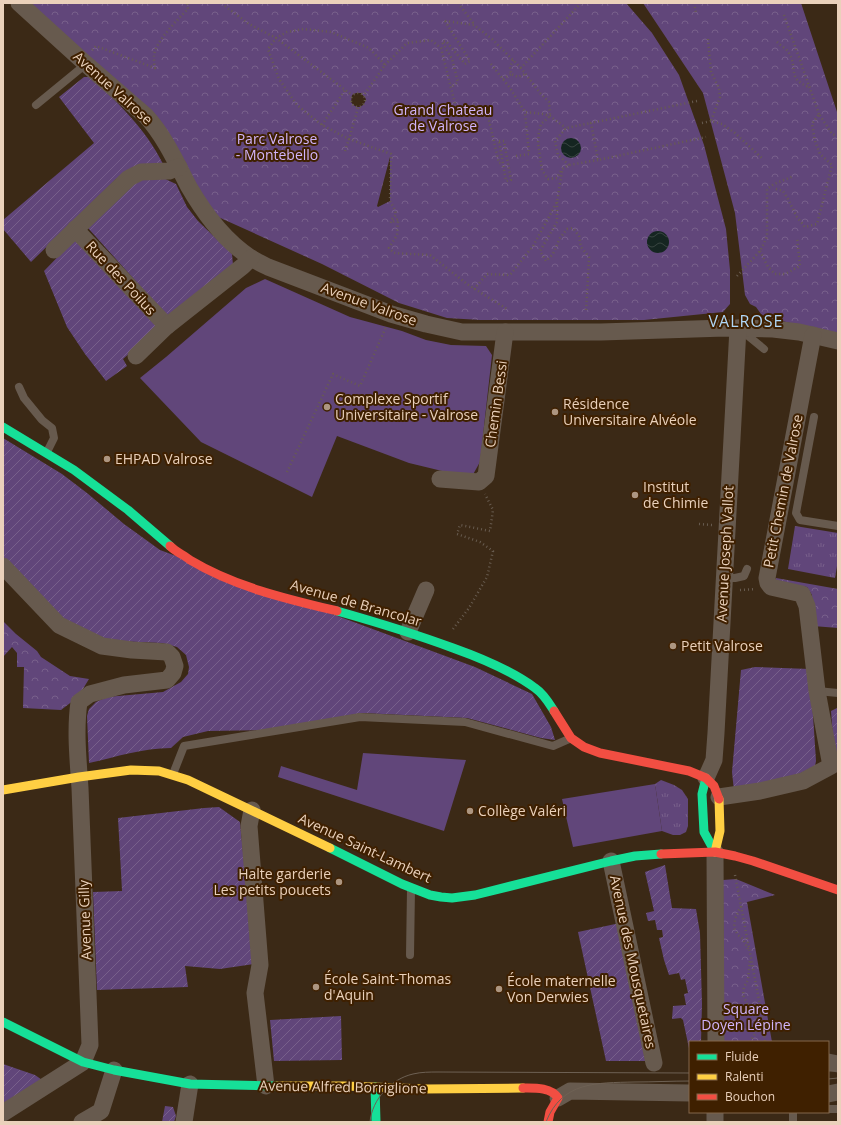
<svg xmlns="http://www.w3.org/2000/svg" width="841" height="1125" viewBox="0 0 841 1125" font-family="'Open Sans',sans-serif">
  <defs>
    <pattern id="grass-tufts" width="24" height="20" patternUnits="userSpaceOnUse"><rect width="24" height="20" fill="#61467a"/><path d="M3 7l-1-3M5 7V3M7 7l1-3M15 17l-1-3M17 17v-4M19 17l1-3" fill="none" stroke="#78608b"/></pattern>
    <pattern id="forest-crowns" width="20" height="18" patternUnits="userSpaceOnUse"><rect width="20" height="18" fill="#61467a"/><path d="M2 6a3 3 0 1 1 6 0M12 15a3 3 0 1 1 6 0" fill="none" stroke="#78608b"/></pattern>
    <pattern id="garden-furrows" width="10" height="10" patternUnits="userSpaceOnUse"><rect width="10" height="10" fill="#61467a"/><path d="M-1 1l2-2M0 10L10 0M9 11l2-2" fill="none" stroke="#78608b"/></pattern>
    <pattern id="water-waves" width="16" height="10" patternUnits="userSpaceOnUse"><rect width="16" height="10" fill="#152521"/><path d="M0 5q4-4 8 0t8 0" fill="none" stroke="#37443f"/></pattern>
  </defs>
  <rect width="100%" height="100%" fill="#3b2916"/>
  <g fill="url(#grass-tufts)">
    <polygon points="795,526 838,533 838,560 835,578 788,569"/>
    <polygon points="661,780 674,785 682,790 688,799 688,826 686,832 680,835 673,835 662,831 655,784"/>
  </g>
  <g fill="url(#forest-crowns)" fill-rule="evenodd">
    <path d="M26 3H626L652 33 679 75 704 145 726 229 730 270V304L723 312 644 320H480L447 318 399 303 322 264 216 216 153 117ZM356 93H361L366 99C364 108 356 110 351 102L352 95ZM390 157V201L378 207 377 206Z"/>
    <polygon points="643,3 801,3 838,115 838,335 766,317 761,314 756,307 750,304 745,295 735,213 703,93"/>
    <polygon points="776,578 838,589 838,628 813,626 812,595 807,587 776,582"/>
    <polygon points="3,621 16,634 37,651 41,657 70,676 89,679 78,697 61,710 23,708 24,667 17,667 17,653 12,647 3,657"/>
    <polygon points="736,879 775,895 747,902 772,1042 724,1042 723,880"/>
  </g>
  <g fill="url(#garden-furrows)">
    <path d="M84 77H91C118 103 146 129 163 164L116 179 31 262 3 229V220L94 143 59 97Z"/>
    <polygon points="136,177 161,177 176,184 187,207 198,221 232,254 233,265 167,316 88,228"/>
    <polygon points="77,237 156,325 156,330 123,359 127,366 106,381 85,354 67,327 44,271"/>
    <path d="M3 438 62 474 87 493 124 524 160 550 475 667 532 694 551 727 555 740 541 738 467 718 362 713 266 730 208 731 183 737 171 748C143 748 116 757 89 763L87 716 89 709 96 702 107 697 163 692 181 682 188 674 189 667 186 655 177 647 162 643 116 641 98 639 67 626 3 561Z"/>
    <polygon points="755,667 810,669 816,761 815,766 797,775 734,791 732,772 741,670"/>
    <polygon points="837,708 838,708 838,757 834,751 831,711"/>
    <polygon points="219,807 240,822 254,964 220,969 185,966 188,987 97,990 93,892 122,891 118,818 204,808"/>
    <polygon points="665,865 672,908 696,909 700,933 702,1004 701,1042 690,1042 690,1053 683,1020 681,1018 672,1019 673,1006 686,1005 684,994 688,993 685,979 681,980 679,973 669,975 664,960 659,938 663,937 662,930 657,930 655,920 648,921 646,913 654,911 645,872"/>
    <polygon points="620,923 649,1061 606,1061 578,932"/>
    <polygon points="341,1016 342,1060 274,1061 270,1020"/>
    <polygon points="3,1064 35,1075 45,1082 3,1108"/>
    <polygon points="165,1106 173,1107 176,1116 174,1122 162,1122"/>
  </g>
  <g fill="#61467a">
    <polygon points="265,279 350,317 402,331 426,340 451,345 486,346 492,355 480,462 471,478 409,463 337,436 312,497 201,442 140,378 166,357 246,288"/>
    <polygon points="363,753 466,760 444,831 278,777 281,766 357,790"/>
    <polygon points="655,784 662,831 573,847 562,799"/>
  </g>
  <g fill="url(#water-waves)">
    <circle cx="571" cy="148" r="10"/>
    <circle cx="658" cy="242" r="11"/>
  </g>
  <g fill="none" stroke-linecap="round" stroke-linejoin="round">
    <g stroke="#685c50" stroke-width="2.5" stroke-dasharray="1 3" stroke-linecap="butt">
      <polyline points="458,3 474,24"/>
      <polyline points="581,3 521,68 540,93 549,102 550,116 541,124 539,132 538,143 542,170 548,179 557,178 562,169 569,165 598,160"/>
      <polyline points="694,3 696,13"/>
      <polyline points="225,6 249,24 276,38 352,95"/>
      <polyline points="784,15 819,114"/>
      <polyline points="445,21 470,61 465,64 446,41 442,42 452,59 458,82 451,87"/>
      <polyline points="445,21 474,25 492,39 521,68"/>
      <polyline points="708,39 711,72 719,88 720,97 711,121 722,124 735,133 763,159"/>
      <path d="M777 42C781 46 787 49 789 53 798 69 787 79 809 87"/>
      <path d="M92 50 96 46 155 68C154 64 154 59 154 55 156 41 178 19 188 9L187 3"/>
      <polyline points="513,60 510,67 511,74 518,77 525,74"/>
      <polyline points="491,64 510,88 525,112 544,114 550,116 566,128"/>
      <polyline points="385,65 407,43 431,40 441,48 457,112 475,105 487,112 499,163 503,163"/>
      <polyline points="503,79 511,74"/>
      <circle cx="358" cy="100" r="7"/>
      <polyline points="697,101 591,123 598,160 706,137"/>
      <polyline points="358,108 349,139 391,154 390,201 395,210 396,215 391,220 391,223 398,219 397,235 389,248 394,253 430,255 467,284 507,309"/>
      <polyline points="702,123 711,121"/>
      <polyline points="322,125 345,90"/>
      <polygon points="499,141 504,141 511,180 506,181"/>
      <polyline points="345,151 349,139 322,125 297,105 279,79 268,49 276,38 287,32 303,29 331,32 369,48 385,65 364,95"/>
      <polyline points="516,156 529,154 525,112"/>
      <polyline points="569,165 558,155 555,141 566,128 591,123"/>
      <polyline points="776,189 783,191 788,199 797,217 805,227 817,224 832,165 820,154 815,141 812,124 819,114 832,134 838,136"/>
      <polyline points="557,202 557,222 540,251 546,261 553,254 560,238 567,229 573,228 579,236 581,247 589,257 586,311"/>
      <polyline points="760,251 768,267 775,274 785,274 800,266 797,237"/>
      <polyline points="737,276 760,251 767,237 767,189 774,184 794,176"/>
      <polyline points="474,289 487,274 510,275 533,246 557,202 562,171"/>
      <polyline points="287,472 333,374 360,386 386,327"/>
      <polyline points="699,524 712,525"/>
      <polyline points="740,590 755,589"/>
      <polyline points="453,629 469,608 487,577 493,551 480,542 457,534 460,525 490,531 493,510 485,494"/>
      <polyline points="735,875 763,1021 765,1042"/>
      <polyline points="741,906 735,919 734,928 738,935 743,939 749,951"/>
      <polyline points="750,1042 763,1021 750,1009 743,995 744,987 748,980 750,960"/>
    </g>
    <g stroke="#675a4e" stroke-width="8">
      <polyline points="36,105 86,64"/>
      <polyline points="742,331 764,349"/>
      <polyline points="19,387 24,398 42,420 52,428 54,438 47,452"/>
      <polyline points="814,417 796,513 800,520 838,526"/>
      <polyline points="724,578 735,578 744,576 747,569"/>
      <polyline points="817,691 838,693"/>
      <polyline points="173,774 184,746 360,717 465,722 553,746 569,739"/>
      <polyline points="410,955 411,889"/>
      <polyline points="828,1109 838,1109"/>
      <polyline points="793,1112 793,1122"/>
    </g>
    <g stroke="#675a4e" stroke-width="17">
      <path d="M19 3 86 64 146 116C165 137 176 162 189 187 204 213 225 241 251 258 256 261 262 264 268 267L391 314 426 324 462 332H601L725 328 773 329 799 332 838 341"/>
      <polyline points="75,229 167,326"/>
      <polyline points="54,250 129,178 141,172 169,171 179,167"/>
      <polyline points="136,356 167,326 243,266 251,258"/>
      <polyline points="440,479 479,482 486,476 505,332"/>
      <path d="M3 566 59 625 102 646 132 650 167 652 172 657 175 666 173 673 167 680 124 685 90 694 79 702C75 730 78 759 80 788L90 1045 83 1062 3 1113"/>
      <polyline points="408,632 426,590"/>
      <polyline points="706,778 714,760 716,733 738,328"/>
      <polyline points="719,797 760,791 803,781 831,766 817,691 807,606 802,594 771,587 768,583 767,578 813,335"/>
      <polyline points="252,810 249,826 260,965 255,993 266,1086"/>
      <polyline points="715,852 716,1042"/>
      <polyline points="611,861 654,1063"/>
      <polyline points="828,1062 838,1064"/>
      <polyline points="828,1094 838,1092"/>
      <polyline points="558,1098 570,1091 690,1093"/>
      <polyline points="82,1122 101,1111 114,1070"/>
      <polyline points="184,1122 190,1084"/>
      <polyline points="715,1122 715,1112"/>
    </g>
    <g stroke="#16e098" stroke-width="9">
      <polyline points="3,427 74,470 128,510 170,546"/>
      <path d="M337 611C376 622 415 634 453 648 481 658 511 670 535 688 544 694 549 703 554 711"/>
      <polyline points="706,778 702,794 704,832 715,852"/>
      <polyline points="330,848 402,884 430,895 441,897 452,898 475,895 611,861 635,856 661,854"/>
      <polyline points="3,1022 83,1062 114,1070 190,1084 276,1086"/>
      <polyline points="375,1087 376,1122"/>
    </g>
    <g stroke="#ffcf43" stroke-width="9">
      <polyline points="3,790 79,777 131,770 159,771 188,780 330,848"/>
      <polyline points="715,852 720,831 719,799"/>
      <polyline points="276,1086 345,1086 425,1089 523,1088"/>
    </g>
    <g stroke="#f24e42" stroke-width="9">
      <path d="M170 546C176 552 184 555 190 560 235 587 287 599 337 611"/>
      <polyline points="554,711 571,738 584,747 600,753 689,771 706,778 714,786 719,799"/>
      <polyline points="661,854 715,852 735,856 753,861 838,890"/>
      <path d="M523 1088C534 1088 551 1087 558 1098L550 1112 548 1122"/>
    </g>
    <g stroke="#6e6154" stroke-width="1">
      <polyline points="828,1071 838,1071"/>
      <polyline points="828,1079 838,1078"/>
      <path d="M370 1122C372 1099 391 1079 413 1074 421 1072 430 1072 438 1072L690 1073"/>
      <path d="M546 1122C562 1081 597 1083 634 1082 653 1082 671 1081 690 1081"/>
    </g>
  </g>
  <g fill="#ad9681" stroke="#3f2000" stroke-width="1.5">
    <circle cx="327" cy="407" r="4"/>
    <circle cx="555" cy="412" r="4"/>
    <circle cx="107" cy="459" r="4"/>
    <circle cx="635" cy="495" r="4"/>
    <circle cx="673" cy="646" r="4"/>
    <circle cx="470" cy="811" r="4"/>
    <circle cx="339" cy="882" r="4"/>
    <circle cx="316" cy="987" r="4"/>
    <circle cx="499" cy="989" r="4"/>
  </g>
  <g text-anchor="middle" stroke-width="4" stroke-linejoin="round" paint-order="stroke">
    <g font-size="14" fill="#ead1bb" stroke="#3f2000">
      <text transform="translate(113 88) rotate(42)" y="5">Avenue Valrose</text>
      <text transform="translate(121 278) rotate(47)" y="5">Rue des Poilus</text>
      <text transform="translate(369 304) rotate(20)" y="5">Avenue Valrose</text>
      <text transform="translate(496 404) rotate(-82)" y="5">Chemin Bessi</text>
      <text transform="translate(783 491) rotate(-79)" y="5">Petit Chemin de Valrose</text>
      <text transform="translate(725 554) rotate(-87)" y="5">Avenue Joseph Vallot</text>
      <text transform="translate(356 603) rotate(16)" y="5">Avenue de Brancolar</text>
      <text transform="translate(365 848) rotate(25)" y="5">Avenue Saint-Lambert</text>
      <text transform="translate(85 920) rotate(-92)" y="5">Avenue Gilly</text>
      <text transform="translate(633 962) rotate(78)" y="5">Avenue des Mousquetaires</text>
      <text transform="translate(343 1087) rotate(1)" y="5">Avenue Alfred Borriglione</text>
    </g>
    <g font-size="14" fill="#d1b4fa" stroke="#3f2000">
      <text x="443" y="115">Grand Chateau<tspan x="443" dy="16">de Valrose</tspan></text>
      <text x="277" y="144">Parc Valrose<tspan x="277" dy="16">- Montebello</tspan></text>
      <text x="746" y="1014">Square<tspan x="746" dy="16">Doyen Lépine</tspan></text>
    </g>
    <g font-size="14" fill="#ead1bb" stroke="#3f2000" text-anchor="start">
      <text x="335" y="404">Complexe Sportif<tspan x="335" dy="16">Universitaire - Valrose</tspan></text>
      <text x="563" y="409">Résidence<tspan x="563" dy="16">Universitaire Alvéole</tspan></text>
      <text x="115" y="464">EHPAD Valrose</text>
      <text x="643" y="492">Institut<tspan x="643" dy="16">de Chimie</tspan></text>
      <text x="681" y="651">Petit Valrose</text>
      <text x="478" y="816">Collège Valéri</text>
      <text x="331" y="879" text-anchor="end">Halte garderie<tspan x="331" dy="16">Les petits poucets</tspan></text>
      <text x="324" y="984">École Saint-Thomas<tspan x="324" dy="16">d'Aquin</tspan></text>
      <text x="507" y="986">École maternelle<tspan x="507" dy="16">Von Derwies</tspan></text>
    </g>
    <g font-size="16" letter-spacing="1" fill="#b0d7f6" stroke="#3f2000">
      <text x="746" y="327">VALROSE</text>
    </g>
  </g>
  <rect width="841" height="1125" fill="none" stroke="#ead1bb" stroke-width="8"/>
  <rect x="689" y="1041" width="140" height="72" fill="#3f2000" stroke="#83674b"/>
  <rect x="697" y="1054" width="20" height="6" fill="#16e098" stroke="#83674b"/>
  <text x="725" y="1061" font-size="12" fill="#ead1bb">Fluide</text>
  <rect x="697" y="1074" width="20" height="6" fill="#ffcf43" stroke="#83674b"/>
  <text x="725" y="1081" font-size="12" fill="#ead1bb">Ralenti</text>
  <rect x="697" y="1094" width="20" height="6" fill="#f24e42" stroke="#83674b"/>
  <text x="725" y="1101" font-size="12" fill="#ead1bb">Bouchon</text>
</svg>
